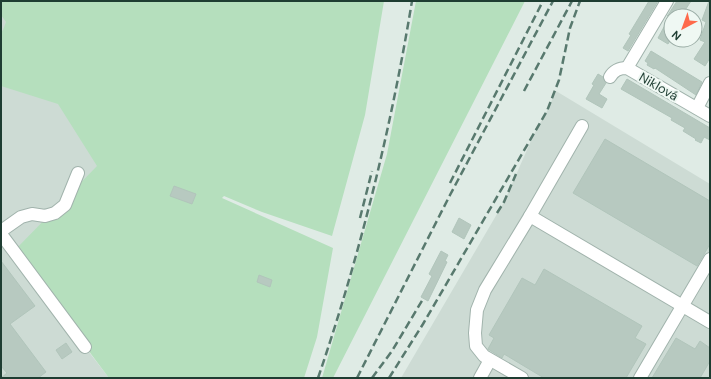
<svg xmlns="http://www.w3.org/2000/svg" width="711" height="379" viewBox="0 0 711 379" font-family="'DM Sans',sans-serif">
  <rect width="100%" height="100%" fill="#dfebe5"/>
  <g fill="#cddbd4">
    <polygon points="1,1 114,149 85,347 109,378 1,378"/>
    <polygon points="556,91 710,184 710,378 401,378 504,202 534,134 547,111"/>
  </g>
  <g fill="#b5dfbd">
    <polygon points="1,1 384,1 365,115 332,236 262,212 224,196 222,198 333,248 317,337 304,378 109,378 14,251 97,166 58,104 1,86 1,32 3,30 6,22 1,15"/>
    <polygon points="416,1 525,1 333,378 322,378 387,154"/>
  </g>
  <g fill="#b7c9c0" stroke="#b1c5bb">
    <polygon points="649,1 658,1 628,51 623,48 631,35 629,34"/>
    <polygon points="677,1 691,1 682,15 683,16 671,16 671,39 668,44 658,38 670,16 667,16 668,15"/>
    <polygon points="709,1 710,58 705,66 694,59 705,42 700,40 706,22 702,20"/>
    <polygon points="651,51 702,82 696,95 655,68 654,69 647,65 648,63 645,61"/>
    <polygon points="598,74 603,77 606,83 599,94 607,99 602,108 586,99 594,85 592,84"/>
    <polygon points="627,79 710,128 710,140 704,137 701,143 695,140 696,139 683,131 685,128 671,120 672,118 621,89"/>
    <polygon points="605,139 710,201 710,244 697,266 573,193"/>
    <polygon points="174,186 196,194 192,204 170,196"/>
    <polygon points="459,218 471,225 464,239 452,232"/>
    <polygon points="441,251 448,255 445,261 447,262 428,301 421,297 432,276 429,274"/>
    <polygon points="1,261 35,306 10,324 46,372 38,378 1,378 7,373 1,366"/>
    <polygon points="544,269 642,326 635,338 646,344 626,378 544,378 504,354 502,358 488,349 494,338 489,335 522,278 535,285"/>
    <polygon points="259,275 272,280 270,287 257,282"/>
    <polygon points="676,338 695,349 700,341 710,348 710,361 700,378 652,378"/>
    <polygon points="66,343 72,352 62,359 56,350"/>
  </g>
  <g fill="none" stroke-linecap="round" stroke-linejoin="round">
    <defs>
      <g id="minor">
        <polyline points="627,68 667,1"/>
        <path d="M610 77C614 70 619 68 627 68L710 116"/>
        <polyline points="697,108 710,83"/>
        <polyline points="530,216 710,322"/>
        <polyline points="1,231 21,217 32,214 45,216 55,213 65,205 78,173"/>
        <polyline points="1,234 85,347"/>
        <polyline points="480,378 490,360"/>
        <polyline points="522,378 484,356 476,346 475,333 477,310 485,290 530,216 582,126"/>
        <polyline points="640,378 710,259"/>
      </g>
    </defs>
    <use href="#minor" stroke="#a1b3ac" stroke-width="14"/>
    <use href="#minor" stroke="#fff" stroke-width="12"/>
    <g stroke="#58796e" stroke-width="2.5" stroke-dasharray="8 4" stroke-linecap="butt">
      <polyline points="524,91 572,1"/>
      <polyline points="450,183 543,1"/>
      <polyline points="497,213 504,202 516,174"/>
      <polyline points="360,218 372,171"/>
      <path d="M318 378C360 255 391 129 412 1"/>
      <polyline points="357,378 450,195 553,1"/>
      <polyline points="372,378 392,351 423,299"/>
      <polyline points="389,378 423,324 547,111 559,80 570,28 580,1"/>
    </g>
  </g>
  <g text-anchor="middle" stroke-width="4" stroke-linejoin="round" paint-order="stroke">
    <g font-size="13" fill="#1e3d32" stroke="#eff8f3">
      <text transform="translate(659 86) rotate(30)" y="5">Niklová</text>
    </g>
  </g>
  <rect width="711" height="379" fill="none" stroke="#1e3d32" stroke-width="4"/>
  <g transform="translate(683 28) rotate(221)"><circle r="19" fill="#eff8f3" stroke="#9bada6"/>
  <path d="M0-3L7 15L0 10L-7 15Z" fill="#fe6a4b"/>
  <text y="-6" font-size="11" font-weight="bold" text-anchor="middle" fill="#1e3d32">N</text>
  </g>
</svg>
